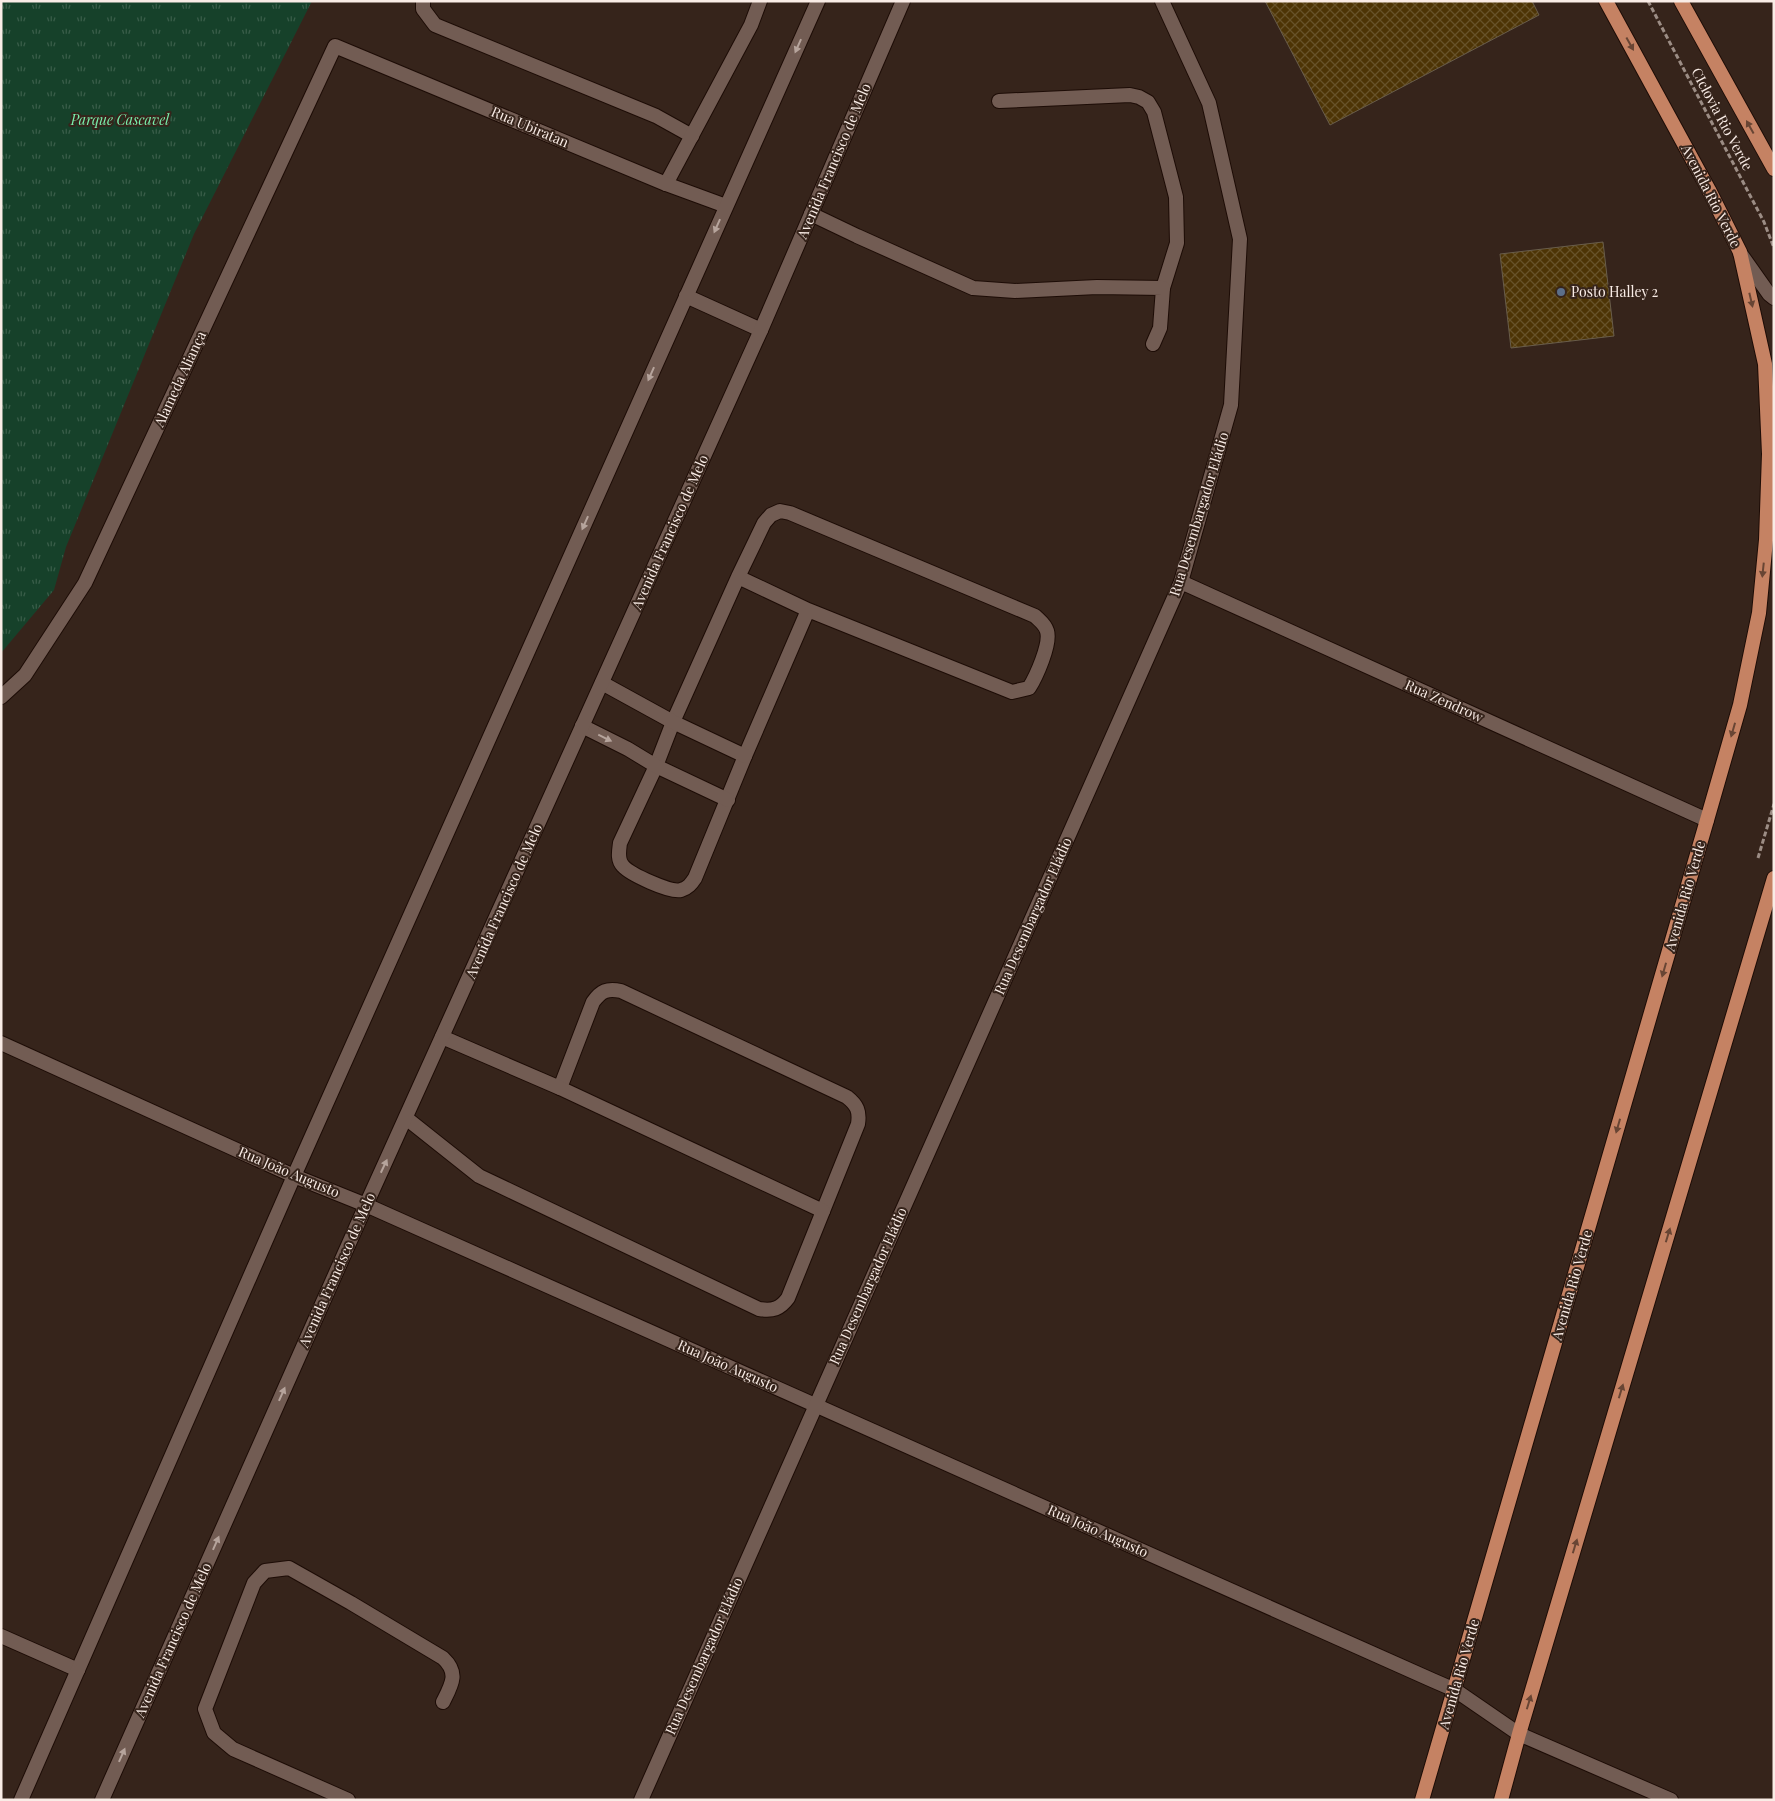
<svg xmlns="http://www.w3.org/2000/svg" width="1775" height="1801" viewBox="0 0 1775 1801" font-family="'Playfair Display',serif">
  <defs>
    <pattern id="park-tufts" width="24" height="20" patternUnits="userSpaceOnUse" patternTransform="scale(1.25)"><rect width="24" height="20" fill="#16412a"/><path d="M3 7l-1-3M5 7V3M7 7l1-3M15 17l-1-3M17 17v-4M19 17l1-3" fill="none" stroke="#395d49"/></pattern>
    <pattern id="building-cross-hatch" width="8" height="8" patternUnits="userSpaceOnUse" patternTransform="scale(1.25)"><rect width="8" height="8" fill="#4d3405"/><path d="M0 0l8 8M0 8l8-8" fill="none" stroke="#675229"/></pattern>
  </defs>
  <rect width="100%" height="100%" fill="#36241b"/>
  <polygon fill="url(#park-tufts)" points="1,1 312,1 194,234 66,547 54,590 1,653"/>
  <g fill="url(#building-cross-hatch)" stroke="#695d4b">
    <polygon points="1265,1 1532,1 1539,15 1330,125"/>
    <polygon points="1603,242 1614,336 1511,348 1500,254"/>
  </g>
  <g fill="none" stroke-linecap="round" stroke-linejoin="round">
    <defs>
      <g id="service">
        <polyline points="423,1 423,9 435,25 656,116 692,136"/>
        <polyline points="999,101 1130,95 1139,97 1148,102 1154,112 1176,197 1177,243 1163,288"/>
        <polyline points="666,184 751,25 760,1"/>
        <polyline points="811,214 857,236 973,288 1015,291 1097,287 1163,288 1160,328 1153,344"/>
        <path d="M738 577 808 610 745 756 695 878C691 884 688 888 681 890 670 893 630 874 623 866 617 860 619 851 620 843L656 766 673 722 738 577 764 523 771 515 780 511 790 513 1035 616C1040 621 1045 624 1047 631 1051 644 1036 677 1029 688L1012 692 808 610"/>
        <polyline points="602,683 673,722 745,756"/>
        <polyline points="582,726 628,749 656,766 728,800"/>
        <path d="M560 1088 593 1002C601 991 607 988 621 991L847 1097C857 1105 860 1111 858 1124L823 1211"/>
        <path d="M406 1118 479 1176 759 1309C773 1311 780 1309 788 1298L823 1211 560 1088 442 1037"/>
        <path d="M348 1800 233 1749 214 1733 205 1709 254 1583 265 1571 289 1568 351 1603 443 1658C459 1673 452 1684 443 1702"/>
      </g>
      <g id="minor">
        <polyline points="1181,582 1707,820"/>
        <polyline points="1,697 25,675 85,583 335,46 666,184 726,206"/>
        <polyline points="1,1043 294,1176 366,1205 1432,1680 1455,1690 1519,1734 1671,1800"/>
        <polyline points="1,1636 78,1670"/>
        <polyline points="641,1800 1181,582 1231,405 1240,239 1209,103 1162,1"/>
      </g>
      <g id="tertiary">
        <polyline points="1740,253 1769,294 1774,298"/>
        <polyline points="686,296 761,330"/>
        <polyline points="21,1800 294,1176 818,1"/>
        <polyline points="102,1800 366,1205 761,330 903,1"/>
      </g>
      <g id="primary">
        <polyline points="1681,1 1774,169"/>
        <polyline points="1422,1800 1707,820 1740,705 1759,613 1766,540 1769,454 1765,364 1740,252 1709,190 1606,1"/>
        <polyline points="1501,1800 1519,1734 1774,878"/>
      </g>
    </defs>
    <use href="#service" stroke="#1d0c06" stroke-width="16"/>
    <use href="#minor" stroke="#1d0c06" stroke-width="16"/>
    <use href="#tertiary" stroke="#1d0c06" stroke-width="16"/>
    <use href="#primary" stroke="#1d0c06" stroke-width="16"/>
    <g stroke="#9c8d85" stroke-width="3" stroke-dasharray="5 2.5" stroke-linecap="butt">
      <polyline points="1648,1 1764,222 1774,248"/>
      <polyline points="1758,858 1774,804"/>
    </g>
    <use href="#service" stroke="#725c53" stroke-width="14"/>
    <use href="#minor" stroke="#725c53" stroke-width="14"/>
    <use href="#tertiary" stroke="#725c53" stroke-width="14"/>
    <use href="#primary" stroke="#c58263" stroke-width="14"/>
  </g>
  <defs><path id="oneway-solid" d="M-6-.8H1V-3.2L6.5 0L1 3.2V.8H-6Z" transform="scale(1.25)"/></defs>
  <g fill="#684534">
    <use href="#oneway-solid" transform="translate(1630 44) rotate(61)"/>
    <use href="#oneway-solid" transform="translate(1750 127) rotate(-119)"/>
    <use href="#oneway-solid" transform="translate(1751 300) rotate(77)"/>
    <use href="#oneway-solid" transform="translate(1763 570) rotate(96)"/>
    <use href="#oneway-solid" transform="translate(1733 730) rotate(106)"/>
    <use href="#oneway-solid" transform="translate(1664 970) rotate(106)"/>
    <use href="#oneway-solid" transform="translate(1618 1126) rotate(106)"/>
    <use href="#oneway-solid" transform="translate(1668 1235) rotate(-73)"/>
    <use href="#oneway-solid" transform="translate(1621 1391) rotate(-73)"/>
    <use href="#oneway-solid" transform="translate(1575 1546) rotate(-73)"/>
    <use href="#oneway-solid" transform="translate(1529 1702) rotate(-73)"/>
  </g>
  <g fill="#b6a49c">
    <use href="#oneway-solid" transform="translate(798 46) rotate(114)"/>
    <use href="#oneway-solid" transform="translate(717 226) rotate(114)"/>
    <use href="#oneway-solid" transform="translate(651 374) rotate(114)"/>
    <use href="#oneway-solid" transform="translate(585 523) rotate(114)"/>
    <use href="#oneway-solid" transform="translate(605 738) rotate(26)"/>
    <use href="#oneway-solid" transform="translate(384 1166) rotate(-65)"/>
    <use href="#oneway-solid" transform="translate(282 1394) rotate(-66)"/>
    <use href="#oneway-solid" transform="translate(216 1543) rotate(-66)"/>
    <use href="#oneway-solid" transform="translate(122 1755) rotate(-66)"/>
  </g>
  <circle fill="#5c6f8a" stroke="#36241b" stroke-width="2" cx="1561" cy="292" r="5"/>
  <g text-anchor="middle" stroke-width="4" stroke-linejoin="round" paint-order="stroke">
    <g font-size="14" fill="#f9ece6" stroke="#36241b">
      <text transform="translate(1722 119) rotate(62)" y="5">CIclovia Rio Verde</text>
      <text transform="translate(530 127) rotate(23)" y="5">Rua Ubiratan</text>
      <text transform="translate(834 161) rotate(-67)" y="5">Avenida Francisco de Melo</text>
      <text transform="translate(1711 196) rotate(63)" y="5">Avenida Rio Verde</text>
      <text transform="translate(180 379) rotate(-65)" y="5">Alameda Aliança</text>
      <text transform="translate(1199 514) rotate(-73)" y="5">Rua Desembargador Eládio</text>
      <text transform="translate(670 532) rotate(-66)" y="5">Avenida Francisco de Melo</text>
      <text transform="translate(1444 701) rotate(24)" y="5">Rua Zendrow</text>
      <text transform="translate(1685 896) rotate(-74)" y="5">Avenida Rio Verde</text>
      <text transform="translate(504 901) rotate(-66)" y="5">Avenida Francisco de Melo</text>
      <text transform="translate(1033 916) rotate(-66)" y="5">Rua Desembargador Eládio</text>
      <text transform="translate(289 1172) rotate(23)" y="5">Rua João Augusto</text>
      <text transform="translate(337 1270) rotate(-66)" y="5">Avenida Francisco de Melo</text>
      <text transform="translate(1572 1285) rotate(-74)" y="5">Avenida Rio Verde</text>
      <text transform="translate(868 1286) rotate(-66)" y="5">Rua Desembargador Eládio</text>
      <text transform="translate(728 1366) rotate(24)" y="5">Rua João Augusto</text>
      <text transform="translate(1098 1531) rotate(24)" y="5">Rua João Augusto</text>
      <text transform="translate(173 1640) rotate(-66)" y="5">Avenida Francisco de Melo</text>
      <text transform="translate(704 1656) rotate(-66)" y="5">Rua Desembargador Eládio</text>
      <text transform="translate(1459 1674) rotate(-74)" y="5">Avenida Rio Verde</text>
    </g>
    <g font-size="14" font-style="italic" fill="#79efac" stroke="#36241b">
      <text x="120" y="125">Parque Cascavel</text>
    </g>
    <g font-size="14" fill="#f9ece6" stroke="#36241b" text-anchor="start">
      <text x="1571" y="297">Posto Halley 2</text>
    </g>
  </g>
  <rect width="1775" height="1801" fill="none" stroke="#f9ece6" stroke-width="5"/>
</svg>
